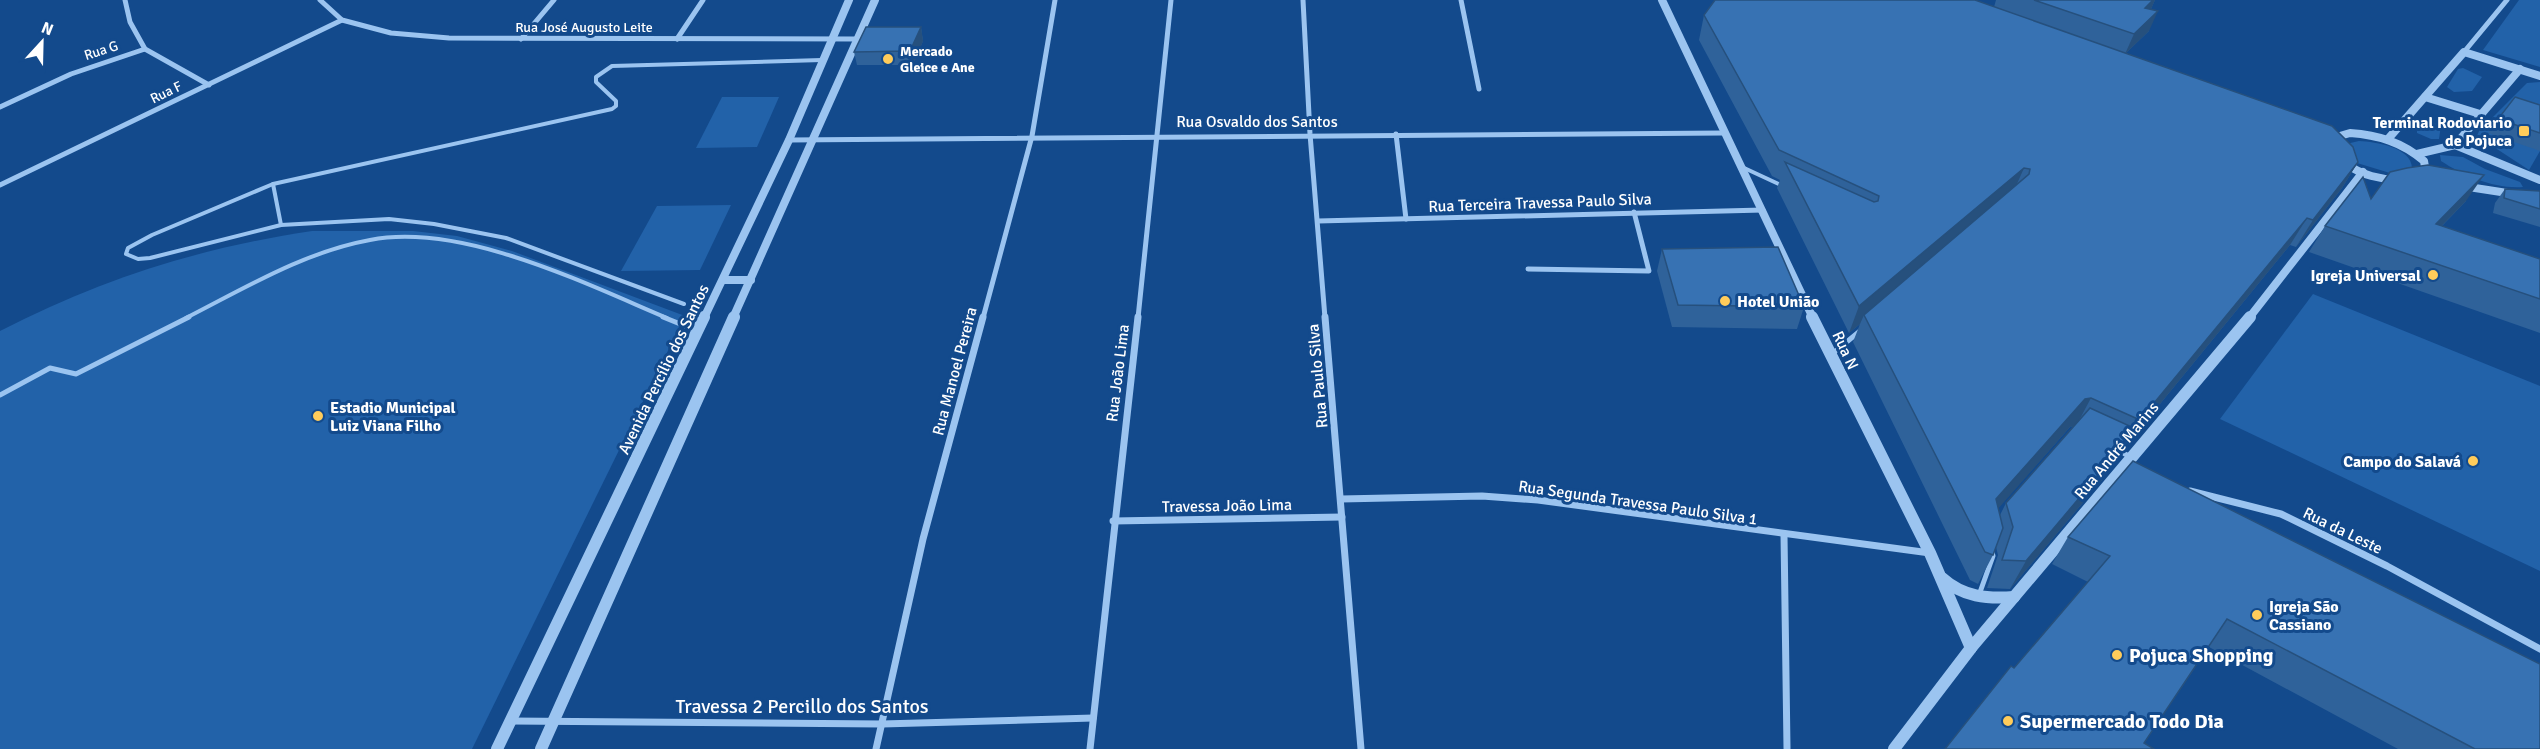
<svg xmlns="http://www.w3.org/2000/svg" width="2540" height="749" viewBox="0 0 2540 749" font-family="Signika,sans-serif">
  <rect width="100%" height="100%" fill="#134a8c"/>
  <g fill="#2262a9">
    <polygon points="2519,0 2540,0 2540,67 2483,50"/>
    <polygon points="2463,68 2482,77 2472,91 2454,92 2447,87 2458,69"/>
    <polygon points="2540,82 2540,151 2529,170 2477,136 2479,131 2527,83"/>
    <polygon points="722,97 779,97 757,147 696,148"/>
    <polygon points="2425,120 2441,125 2439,139 2431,139 2417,133 2417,123"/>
    <path d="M2359 141C2376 142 2411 147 2412 168L2390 173 2357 163 2346 144Z"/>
    <path d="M2440 155 2463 157 2485 169 2520 182 2523 187C2494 189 2464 176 2441 161Z"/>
    <polygon points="731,205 700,270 621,271 657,206"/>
    <path d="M312 231H413L457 236 512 251 685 316 472 749H0V331C101 279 199 248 312 231Z"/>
    <polygon points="2313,294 2540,386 2540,571 2220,419"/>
  </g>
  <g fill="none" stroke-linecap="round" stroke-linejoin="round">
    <g stroke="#9bc4f0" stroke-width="4">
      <polyline points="1742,167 1783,186"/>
      <polyline points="273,184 281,225"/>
      <polyline points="684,304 506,238 434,224 389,219 281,225 150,258 138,259 126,254 128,248 152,235 273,184 612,109 616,106 616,101 596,82 596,77 612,66 822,60"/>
      <path d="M186 318C245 288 304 252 370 240 461 222 584 283 667 318"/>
    </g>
    <g stroke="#9bc4f0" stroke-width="5">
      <polyline points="663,317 695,330"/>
      <polyline points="1832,354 1860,331"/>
      <polyline points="0,395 50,368 76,374 189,317"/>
      <polyline points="2115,449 2131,457"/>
      <polyline points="1979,595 1993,556 1991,549"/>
    </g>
    <g stroke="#9bc4f0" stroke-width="5">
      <polyline points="125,0 130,22 145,49 209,85"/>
      <polyline points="320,0 342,20 391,33 449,38 857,39"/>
      <polyline points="1303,0 1310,134 1325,318"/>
      <polyline points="1461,0 1479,89"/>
      <polyline points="521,39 554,0"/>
      <polyline points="677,39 703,0"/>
      <polyline points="2464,52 2507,0"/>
      <polyline points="0,107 71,74 145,49"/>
      <polyline points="1396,134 1406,219"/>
      <polyline points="789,140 1724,133"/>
      <polyline points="0,185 342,20"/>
      <polyline points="1318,221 1763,210"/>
      <polyline points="1528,269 1649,271 1634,212"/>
      <polyline points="983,318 1032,136 1055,0"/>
      <polyline points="1138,318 1171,0"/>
    </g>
    <g stroke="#9bc4f0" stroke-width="7">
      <polyline points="1325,317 1361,749"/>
      <polyline points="2190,491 2281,514 2387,566 2540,649"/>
      <polyline points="1341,499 1482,496 1538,500 1930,553"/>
      <polyline points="1113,521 1342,517"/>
      <polyline points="1784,535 1787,748"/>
      <polyline points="511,721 882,724 1093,718"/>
      <polyline points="876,749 923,539 983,317"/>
      <polyline points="1090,749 1138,317"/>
    </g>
    <g stroke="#9bc4f0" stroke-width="8">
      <polyline points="1662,0 1813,318"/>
      <polyline points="2425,97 2480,114"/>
      <path d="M2350 133C2378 135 2402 142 2424 161L2426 173C2395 188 2344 176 2329 143L2333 138Z"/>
      <polyline points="2388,139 2464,52 2540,76"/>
      <polyline points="2455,145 2540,180"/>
      <polyline points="2417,154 2455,145 2520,69"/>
      <polyline points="2462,186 2540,198"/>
      <polyline points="723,280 751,280"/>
      <polyline points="704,318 789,140 849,0"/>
      <polyline points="733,318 875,0"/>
      <polyline points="2249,318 2363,172"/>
    </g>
    <g stroke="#9bc4f0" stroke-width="12">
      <polyline points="1812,317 1930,553 1971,648"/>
      <path d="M1942 578C1963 597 1987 599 2014 597"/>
      <polyline points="497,749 704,317"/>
      <polyline points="541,749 734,317"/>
      <polyline points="1894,749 1971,648 2250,317"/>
    </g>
  </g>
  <g fill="#2f629a" fill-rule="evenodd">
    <path d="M1996 0H2155L2151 9 2149 31 2126 53 2358 162 2342 188 2296 247 2290 245 2124 448H2123L2118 456 2109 467 2102 480 2010 589 1987 588 1998 555 1996 547 1993 555 1978 584 1970 580 1853 342 1860 324 1849 333 1777 188 1780 180 1772 176 1699 40 1704 15 1994 7ZM2074 426 2006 503 2000 515 1998 508 2070 427Z"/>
    <polygon points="921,27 923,41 913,65 857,65 854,52"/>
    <polygon points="2540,105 2540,151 2488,133 2498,119"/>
    <polygon points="2505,189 2540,191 2540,227 2493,213 2495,203"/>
    <polygon points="2371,199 2466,201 2442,226 2540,259 2540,333 2309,252 2325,226"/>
    <polygon points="1662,249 1804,307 1797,329 1672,327 1657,271"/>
    <polygon points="2068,537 2540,749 2398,749 2209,647 2144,743 2014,668 2088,582 2052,564"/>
  </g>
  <g fill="#26507d">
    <polygon points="2153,0 2155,0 2148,16 2145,8"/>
    <polygon points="2158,11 2149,31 2125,54 2134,34"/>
    <polygon points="921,27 923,41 913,65 910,51"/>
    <polygon points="2358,162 2342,188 2296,247 2313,220"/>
    <polygon points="2024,168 2012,195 1864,315 1860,324 1849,333 1859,306"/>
    <polygon points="2484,175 2466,201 2418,250 2436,224"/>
    <polygon points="2307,218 2290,245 2124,448 2140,420"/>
    <polygon points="2091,398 2076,426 2070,427 1982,527 1996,499 2085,399"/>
    <polygon points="2134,428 2118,456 2109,467 2102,480 2010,589 2026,561"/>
  </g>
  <g fill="#3772b3" stroke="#26507d" stroke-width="1.5">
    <polygon points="1715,0 1975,0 2332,126 2353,147 2358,162 2313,220 2307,218 2140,420 2091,398 2085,399 1996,499 2003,528 1993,555 1985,552 1864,315 2029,174 2030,169 2024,168 1859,306 1785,162 1874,202 1878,201 1879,196 1779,150 1704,15"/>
    <polygon points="2034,0 2153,0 2145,8 2158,11 2134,34"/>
    <polygon points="866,27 921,27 910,51 854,52"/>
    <polygon points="2515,97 2540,105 2540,133 2498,119"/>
    <polygon points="2428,165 2484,175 2436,224 2540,259 2540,299 2325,226 2363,177 2371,199 2390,172 2407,168"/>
    <polygon points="2505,189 2540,191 2540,209 2504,198"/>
    <polygon points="1778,247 1804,307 1678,305 1662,249"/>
    <polygon points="2090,408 2134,428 2116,451 2118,452 2026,561 2002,560 2013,527 2006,503"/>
    <polygon points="2133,461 2540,664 2540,749 2475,749 2227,619 2144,743 2154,749 1945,749 2011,666 2014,668 2110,556 2068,537"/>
  </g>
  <g fill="#ffcc5b" stroke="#134a8c" stroke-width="2">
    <circle cx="888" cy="59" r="6"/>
    <rect x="2518" y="125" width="12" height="12" rx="3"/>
    <circle cx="2433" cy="275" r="6"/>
    <circle cx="1725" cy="301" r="6"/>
    <circle cx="318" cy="416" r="6"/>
    <circle cx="2473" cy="461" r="6"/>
    <circle cx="2257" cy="615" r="6"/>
    <circle cx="2117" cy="655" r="6"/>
    <circle cx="2008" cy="721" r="6"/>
  </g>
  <g text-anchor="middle" stroke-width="6" stroke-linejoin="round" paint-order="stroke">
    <g font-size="14" fill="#fff" stroke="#134a8c">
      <text x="584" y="32">Rua José Augusto Leite</text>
      <text transform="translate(101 50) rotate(-18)" y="5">Rua G</text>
      <text transform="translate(166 92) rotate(-26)" y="5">Rua F</text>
    </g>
    <g font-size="14" font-weight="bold" fill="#fff" stroke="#134a8c" text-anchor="start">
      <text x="900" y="56">Mercado<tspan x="900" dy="16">Gleice e Ane</tspan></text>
    </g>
    <g font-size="16" fill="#fff" stroke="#134a8c">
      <text x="1257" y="127">Rua Osvaldo dos Santos</text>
      <text transform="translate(1540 202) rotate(-2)" y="6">Rua Terceira Travessa Paulo Silva</text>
      <text transform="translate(1846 350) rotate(65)" y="6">Rua N</text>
      <text transform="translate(663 369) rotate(-64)" y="6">Avenida Percílio dos Santos</text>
      <text transform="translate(954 371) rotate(-75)" y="6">Rua Manoel Pereira</text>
      <text transform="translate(1117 373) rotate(-83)" y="6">Rua João Lima</text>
      <text transform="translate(1317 376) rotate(-95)" y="6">Rua Paulo Silva</text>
      <text transform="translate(2116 450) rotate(-50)" y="6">Rua André Marins</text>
      <text transform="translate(1638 502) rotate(8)" y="6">Rua Segunda Travessa Paulo Silva 1</text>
      <text transform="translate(1227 505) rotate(-1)" y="6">Travessa João Lima</text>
      <text transform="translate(2343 530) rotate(26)" y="6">Rua da Leste</text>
    </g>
    <g font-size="16" font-weight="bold" fill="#fff" stroke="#134a8c" text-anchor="end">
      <text x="2512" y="128">Terminal Rodoviario<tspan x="2512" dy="18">de Pojuca</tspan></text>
      <text x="2421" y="281">Igreja Universal</text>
      <text x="1737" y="307" text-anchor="start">Hotel União</text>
      <text x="330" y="413" text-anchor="start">Estadio Municipal<tspan x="330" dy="18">Luiz Viana Filho</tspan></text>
      <text x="2461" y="467">Campo do Salavá</text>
      <text x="2269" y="612" text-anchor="start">Igreja São<tspan x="2269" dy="18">Cassiano</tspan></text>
    </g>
    <g font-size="20" font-weight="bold" fill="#fff" stroke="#134a8c" text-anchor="start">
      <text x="2129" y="662">Pojuca Shopping</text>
      <text x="2020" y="728">Supermercado Todo Dia</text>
    </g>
    <g font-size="20" fill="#fff" stroke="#134a8c">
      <text x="802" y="713">Travessa 2 Percillo dos Santos</text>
    </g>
  </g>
  <g transform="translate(42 42) rotate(22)" stroke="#134a8c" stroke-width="4.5" paint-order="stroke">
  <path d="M0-4.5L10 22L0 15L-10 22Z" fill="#ffffff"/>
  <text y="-9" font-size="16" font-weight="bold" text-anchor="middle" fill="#ffffff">N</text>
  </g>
</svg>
